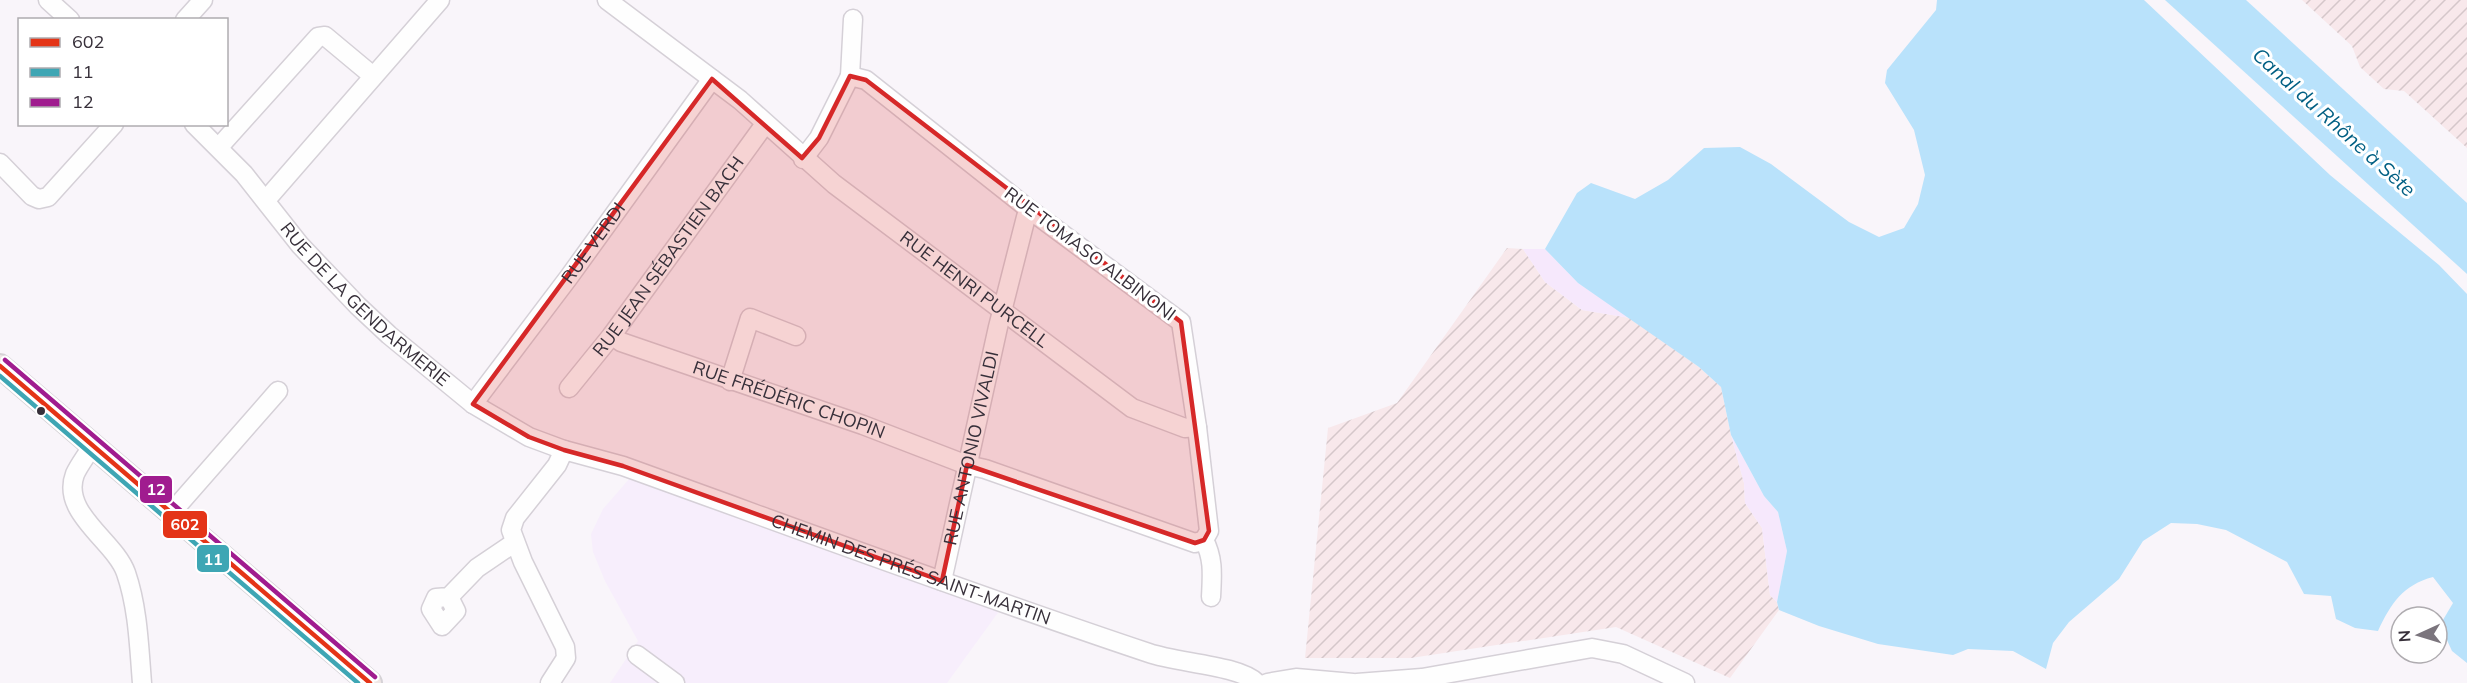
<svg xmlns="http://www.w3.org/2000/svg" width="2467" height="683" viewBox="0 0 2467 683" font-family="Mulish,sans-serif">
  <defs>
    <pattern id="industrial-furrows" width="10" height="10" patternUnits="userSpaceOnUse" patternTransform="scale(1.5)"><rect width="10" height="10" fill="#f8e8eb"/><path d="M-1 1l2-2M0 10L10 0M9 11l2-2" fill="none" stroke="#d5c7ca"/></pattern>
  </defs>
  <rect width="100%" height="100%" fill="#f9f5fa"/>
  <polygon fill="#f7eefc" points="630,478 1005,603 947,683 610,683 638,641 605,581 593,552 591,534 603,509"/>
  <g fill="url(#industrial-furrows)">
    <polygon points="2302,0 2467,0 2467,148 2404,91 2384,89 2360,67 2352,46"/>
    <polygon points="1507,248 1523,249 1545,282 1582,310 1630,318 1699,367 1721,387 1731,435 1744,483 1745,503 1762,528 1770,595 1777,602 1779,610 1730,678 1616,627 1411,658 1305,658 1328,428 1397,403"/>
  </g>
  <g fill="#f6e8fc">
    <polygon points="1523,249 1545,249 1578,283 1630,318 1582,310 1545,282"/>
    <polygon points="1731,435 1764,496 1778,512 1787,551 1777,602 1770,595 1762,528 1745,503 1744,483"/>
  </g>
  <g fill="#b9e2fb">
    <path d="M1937 0H2144L2330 175 2439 265 2467 294V663L2452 651 2440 625 2453 603 2433 577C2403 585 2391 603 2378 631L2355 628 2336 619 2331 596 2304 594 2287 562 2226 530 2197 524 2171 523 2143 541 2119 579 2069 622 2053 643 2046 669 2013 651 1968 649 1953 655 1878 644 1819 626 1779 610 1777 602 1787 551 1778 512 1764 496 1731 435 1721 387 1699 367 1578 283 1545 249 1577 193 1591 183 1635 199 1668 180 1704 148 1740 147 1771 164 1849 222 1879 237 1904 228 1918 204 1925 175 1914 130 1885 83 1887 70 1936 10Z"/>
    <polygon points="2165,0 2246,0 2467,203 2467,274"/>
  </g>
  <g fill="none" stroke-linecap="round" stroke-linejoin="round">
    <defs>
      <g id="minor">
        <polyline points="48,0 70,20"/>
        <path id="s1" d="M607 0 740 100 834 184 1132 408 1185 428 1197 427"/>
        <polyline points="185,20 203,0"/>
        <polyline points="850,76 853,19"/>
        <path id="s2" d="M194 124 244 174 300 245 358 306 389 335 473 404 529 437 564 450 623 466C798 529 972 594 1149 653 1177 663 1239 665 1257 683"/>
        <polyline points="219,147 318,37 325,36 373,76"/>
        <polyline points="0,163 32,196 39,199 48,197 114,124"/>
        <polyline points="266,200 440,0"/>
        <path id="s3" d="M612 335 621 342 863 425 967 465 985 469 1195 543 1204 540 1209 531 1197 427 1181 322 1030 210 866 80 850 76 819 138 803 159"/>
        <polyline points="730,381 750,318 796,336"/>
        <path id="s4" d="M569 388 612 335 765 124"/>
        <path id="s5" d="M473 404 569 277 712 79"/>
        <path d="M92 446C87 455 79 465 75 474 60 513 115 541 126 573 138 608 139 646 142 683"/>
        <polyline points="172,512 278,391"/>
        <path d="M1204 540C1214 559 1212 576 1211 597"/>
        <path id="s6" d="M942 581 998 327 1026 217 1030 210"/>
        <polyline points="449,597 456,611 442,626 431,609 436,598 449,597 477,568 514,543"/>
        <polyline points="637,655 675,683"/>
        <polyline points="550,683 566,658 565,647 523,562 511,530 515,518 557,465 564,450"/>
        <polyline points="1267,683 1296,678 1353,683"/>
        <polyline points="1357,683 1422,678 1592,648 1623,654 1685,683"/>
      </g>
      <polyline id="major" points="0,366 370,683"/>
    </defs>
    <use href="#minor" stroke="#d5d0d7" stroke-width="21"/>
    <use href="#major" stroke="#d5d2d6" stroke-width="26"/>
    <use href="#minor" stroke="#fefefe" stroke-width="18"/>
    <use href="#major" stroke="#f0e7e6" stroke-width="22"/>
    <defs>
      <polyline id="bus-1" points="0,366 370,683"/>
      <polyline id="bus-2" points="0,376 358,683"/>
      <polyline id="bus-3" points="5,360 375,677"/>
    </defs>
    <use href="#bus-1" stroke="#fff" stroke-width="9"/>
    <use href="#bus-2" stroke="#fff" stroke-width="9"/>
    <use href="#bus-3" stroke="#fff" stroke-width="9"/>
    <use href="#bus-1" stroke="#e43417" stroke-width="4.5"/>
    <use href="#bus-2" stroke="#3ea6b4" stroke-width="4.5"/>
    <use href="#bus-3" stroke="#a01c8f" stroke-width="4.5"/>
  </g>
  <path fill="#d62828" fill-opacity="0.2" stroke="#d62828" stroke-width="4.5" stroke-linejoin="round" d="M850 76 866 80 1181 322 1209 531 1204 540 1195 543 967 465 942 581 623 466 564 450 529 437 473 404 712 79 802 158 819 138Z"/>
  <circle fill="#37303a" stroke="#fff" stroke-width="2" cx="41" cy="411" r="5"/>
  <g text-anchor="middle" stroke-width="6" stroke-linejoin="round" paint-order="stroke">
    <g font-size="18" fill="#37303a" stroke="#fff">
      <text dy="6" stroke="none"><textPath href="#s5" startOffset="201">RUE VERDI</textPath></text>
      <text transform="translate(1090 254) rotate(37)" y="6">RUE TOMASO ALBINONI</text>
      <text dy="6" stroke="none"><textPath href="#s4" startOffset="165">RUE JEAN SÉBASTIEN BACH</textPath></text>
      <text dy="6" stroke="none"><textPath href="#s1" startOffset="468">RUE HENRI PURCELL</textPath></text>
      <text dy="6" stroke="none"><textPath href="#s2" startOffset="249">RUE DE LA GENDARMERIE</textPath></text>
      <text dy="6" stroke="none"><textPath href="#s3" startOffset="189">RUE FRÉDÉRIC CHOPIN</textPath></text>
      <text dy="6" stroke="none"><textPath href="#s6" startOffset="136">RUE ANTONIO VIVALDI</textPath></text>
      <text dy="6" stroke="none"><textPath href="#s2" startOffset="866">CHEMIN DES PRÉS SAINT-MARTIN</textPath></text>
    </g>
    <g font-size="20" font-style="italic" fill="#005f83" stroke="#fff">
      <text transform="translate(2334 122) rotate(42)" y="7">Canal du Rhône à Sète</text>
    </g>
  </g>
  <g stroke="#fff" stroke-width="2">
    <rect x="139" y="475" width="34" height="29" rx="6" fill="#a01c8f"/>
    <rect x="162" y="510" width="46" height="29" rx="6" fill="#e43417"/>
    <rect x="196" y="544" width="34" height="29" rx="6" fill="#3ea6b4"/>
  </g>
  <g font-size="16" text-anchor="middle" font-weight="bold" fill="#fff">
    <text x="156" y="495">12</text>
    <text x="185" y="530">602</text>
    <text x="213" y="565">11</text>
  </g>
  <rect x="18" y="18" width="210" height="108" fill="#ffffff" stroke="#afacb0" stroke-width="1.5"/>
  <rect x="30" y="38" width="30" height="9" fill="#e43417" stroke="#afacb0" stroke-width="1.5"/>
  <text x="72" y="48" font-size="18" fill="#37303a">602</text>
  <rect x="30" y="68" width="30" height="9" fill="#3ea6b4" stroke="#afacb0" stroke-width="1.5"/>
  <text x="72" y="78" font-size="18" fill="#37303a">11</text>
  <rect x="30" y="98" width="30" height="9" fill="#a01c8f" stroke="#afacb0" stroke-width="1.5"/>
  <text x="72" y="108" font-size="18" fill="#37303a">12</text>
  <g transform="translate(2419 635) rotate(266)"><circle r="28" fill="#ffffff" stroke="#afacb0" stroke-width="1.5"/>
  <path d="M0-4.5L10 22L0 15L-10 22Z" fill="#7b757d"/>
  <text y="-9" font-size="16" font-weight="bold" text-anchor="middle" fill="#37303a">N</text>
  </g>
</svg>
